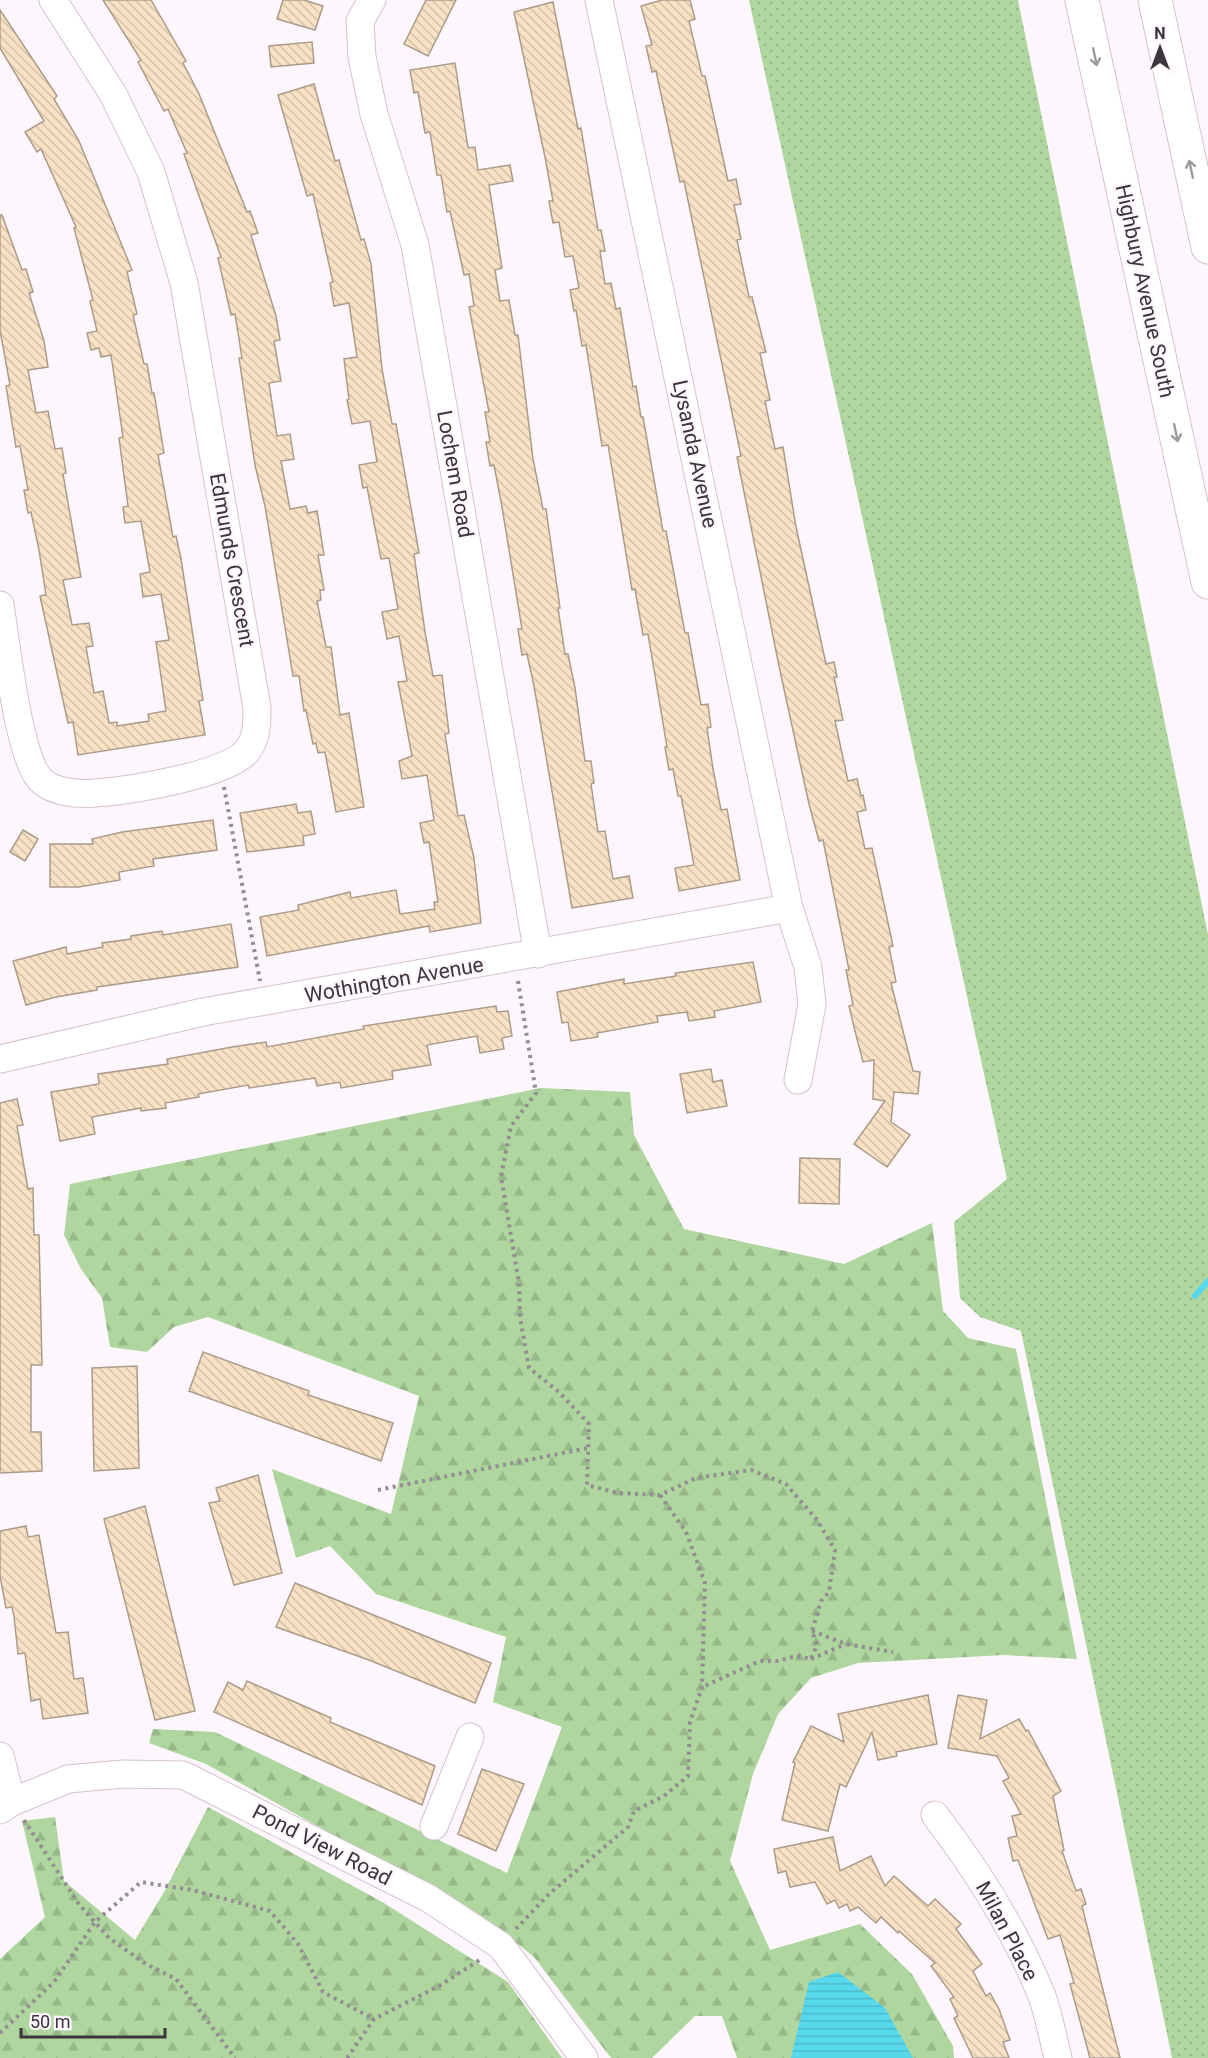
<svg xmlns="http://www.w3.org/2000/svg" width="1208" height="2058" viewBox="0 0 1208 2058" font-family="Roboto,sans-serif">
  <defs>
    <pattern id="grass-dots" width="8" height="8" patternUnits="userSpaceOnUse" patternTransform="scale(1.5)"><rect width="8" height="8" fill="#aed69e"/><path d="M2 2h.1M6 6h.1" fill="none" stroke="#97b889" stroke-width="1.8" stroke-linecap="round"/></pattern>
    <pattern id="forest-firs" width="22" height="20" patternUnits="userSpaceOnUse" patternTransform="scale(1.5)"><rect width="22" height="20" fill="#aed69e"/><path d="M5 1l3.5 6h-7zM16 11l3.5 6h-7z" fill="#97b889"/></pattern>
    <pattern id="water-rules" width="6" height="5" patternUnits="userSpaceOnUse" patternTransform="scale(1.5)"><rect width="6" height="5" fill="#57d8ed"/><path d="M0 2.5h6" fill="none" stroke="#4dbacc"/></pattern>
    <pattern id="building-back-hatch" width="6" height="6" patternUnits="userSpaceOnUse" patternTransform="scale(1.5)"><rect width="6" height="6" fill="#f8e1c4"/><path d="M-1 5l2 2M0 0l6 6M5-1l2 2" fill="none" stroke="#d6c2a9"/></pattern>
  </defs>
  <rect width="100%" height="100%" fill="#fef6fd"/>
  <polygon fill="url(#grass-dots)" points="749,0 1018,0 1208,935 1208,2058 1172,2058 1021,1331 980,1317 960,1298 954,1222 1007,1179"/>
  <g fill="url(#forest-firs)">
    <polygon points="541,1088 630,1092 634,1135 684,1229 844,1264 932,1223 943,1311 968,1338 1016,1349 1077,1659 1004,1655 858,1663 811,1678 778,1714 753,1774 730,1861 770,1950 860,1924 912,1974 953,2046 954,2058 737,2058 722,2016 695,2016 652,2058 611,2058 534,1957 493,1924 206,1764 149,1743 153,1729 215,1732 507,1873 562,1727 493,1702 506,1637 376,1594 330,1546 296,1558 272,1469 391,1514 419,1396 208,1317 174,1327 147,1352 110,1347 102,1298 81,1269 64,1235 70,1184"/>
    <polygon points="208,1807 384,1903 508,1982 562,2058 0,2058 0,1959 45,1917 22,1821 55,1817 64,1881 135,1940 164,1892"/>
  </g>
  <polygon fill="url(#water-rules)" points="838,1972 885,2008 913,2058 791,2058 809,1982"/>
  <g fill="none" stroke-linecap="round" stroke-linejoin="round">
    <polyline stroke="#57d8ed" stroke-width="6" points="1195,1296 1208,1281"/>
  </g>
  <g fill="url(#building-back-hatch)" stroke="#ab9c8a" stroke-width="1.5">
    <polygon points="103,0 151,0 186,61 183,63 199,94 247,212 250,211 258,233 251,235 276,316 280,340 274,341 281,381 269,383 277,436 290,434 294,459 281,461 290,509 306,506 308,513 317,511 324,555 318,555 324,590 320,590 321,600 317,601 326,647 331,647 340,715 349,713 364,807 336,812 325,752 318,753 316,743 313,744 306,710 304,711 299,676 293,676 265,506 255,465 239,358 242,358 235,314 231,315 218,258 221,257 184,154 187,153 168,109 164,111 138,62 141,60"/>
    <polygon points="283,0 304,0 323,6 315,30 277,19"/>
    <polygon points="426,0 456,0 428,56 404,44"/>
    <polygon points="662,0 690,0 695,19 689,21 702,76 705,76 728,181 736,179 741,204 734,205 741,239 737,240 749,297 752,297 766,352 760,353 770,400 765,401 775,449 783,447 796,527 826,664 834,662 837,677 834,677 843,720 835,721 848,781 857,779 861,796 863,795 866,810 857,812 865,849 872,848 893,946 889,947 896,982 891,983 913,1071 920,1072 918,1094 894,1092 891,1122 910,1135 887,1167 854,1144 885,1101 873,1099 874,1060 863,1062 854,1027 849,1006 853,1005 846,970 849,970 823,840 819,841 809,804 779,666 737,457 741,456 684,181 680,182 656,71 652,72 646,46 652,45 641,6"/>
    <polygon points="553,2 578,129 581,128 598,230 601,230 605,251 600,251 605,284 611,283 616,309 620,308 633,387 636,386 641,417 643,417 663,531 666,531 685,633 688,633 701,705 708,704 711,727 707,728 713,769 721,810 727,809 740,880 679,891 675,868 694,865 681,796 678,796 673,769 669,770 665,747 667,747 648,634 643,635 635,589 632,590 608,445 602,446 586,345 582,346 576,310 574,311 570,290 579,288 573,256 565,257 559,222 553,223 549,201 553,201 545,157 514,12"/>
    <polygon points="0,10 57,96 54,99 79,141 132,270 127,272 137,314 133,315 144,364 147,364 152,393 154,393 164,453 158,455 173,537 176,536 181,559 203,700 199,701 205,735 78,755 73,722 68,723 40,596 46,595 39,550 31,512 28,513 24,490 28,490 20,446 16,447 6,386 10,385 0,330 0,215 2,215 22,270 26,269 33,292 29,293 44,341 48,367 28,370 36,413 48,411 55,449 62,448 66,473 63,474 81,577 63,580 72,625 89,623 93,646 86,647 94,693 103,691 109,723 117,722 117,726 149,721 148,714 166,711 156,642 169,640 161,594 143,597 140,574 150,572 141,521 125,523 123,507 128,506 119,438 123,437 111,355 101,357 99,348 91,350 87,333 97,331 90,301 93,300 74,228 76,227 41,149 37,152 25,132 44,121 0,48"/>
    <polygon points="312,42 314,63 271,67 269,46"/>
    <polygon points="455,63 468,148 475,147 478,170 510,165 513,181 489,185 502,268 495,270 500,301 509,300 515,335 518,335 533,459 543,509 546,509 560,608 558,608 565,654 568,654 575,688 585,761 591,761 594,783 591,784 598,832 605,831 613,879 629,876 633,898 572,908 534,686 527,654 522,655 518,629 522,629 502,507 494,465 490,466 486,442 490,442 485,412 489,412 469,307 474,306 469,274 464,275 450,211 447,212 441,175 437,175 430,132 425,133 418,92 414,93 410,70"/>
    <polygon points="314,84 335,161 339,160 361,240 364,239 371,264 382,369 392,424 396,424 419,553 414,554 425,632 433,676 442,675 449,733 445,734 458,816 464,815 474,858 481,923 430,932 429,926 267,956 260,917 299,910 298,905 350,892 351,898 396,890 400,914 435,909 434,902 438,902 429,842 424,843 420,823 434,820 427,775 402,779 399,761 412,756 398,682 407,681 399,636 387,639 382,612 398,609 389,558 381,559 367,487 363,488 359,465 377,462 370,421 352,424 347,400 349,399 344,359 357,357 349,303 334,306 330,283 333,282 313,194 307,196 278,95"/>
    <polygon points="296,804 298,813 311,811 315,834 303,836 304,845 247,852 240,813"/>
    <polygon points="213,820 217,850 153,859 154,866 119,872 120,880 79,887 50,887 50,844 93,844 92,839 122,832"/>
    <polygon points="23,830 38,839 25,861 10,852"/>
    <polygon points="231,924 238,967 97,987 97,990 56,997 26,1005 13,961 66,947 67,954 103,947 102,943 131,939 131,936 162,931 163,935"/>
    <polygon points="753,962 761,1002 714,1011 715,1017 689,1021 687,1012 657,1016 658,1022 597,1033 598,1037 571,1041 568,1022 562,1023 557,992 624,979 624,984 676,976 675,973"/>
    <polygon points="496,1006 497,1012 508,1011 512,1036 502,1038 504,1049 480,1053 477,1036 427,1045 431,1065 392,1071 393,1079 341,1088 340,1082 317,1086 315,1078 249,1088 248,1085 198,1094 199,1097 165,1103 166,1108 141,1111 141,1108 92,1117 95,1134 60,1141 51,1092 99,1084 98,1074 168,1064 167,1059 232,1047 266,1042 267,1047 364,1029 363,1026"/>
    <polygon points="711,1069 713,1082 722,1080 727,1106 687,1113 680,1074"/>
    <polygon points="17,1099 23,1125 17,1126 28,1189 33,1188 34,1235 39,1235 42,1365 31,1365 31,1432 41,1432 42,1471 0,1473 0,1103"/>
    <polygon points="800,1158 840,1159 839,1204 799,1203"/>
    <polygon points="203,1352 309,1391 308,1395 393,1423 381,1461 189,1391"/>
    <polygon points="137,1366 139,1468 94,1471 92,1368"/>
    <polygon points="258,1475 282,1573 234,1585 209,1503 220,1501 216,1488"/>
    <polygon points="145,1506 195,1711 155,1720 104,1519"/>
    <polygon points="26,1526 28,1537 39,1535 56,1633 68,1632 74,1679 83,1678 88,1713 43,1719 40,1699 31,1701 25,1653 18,1654 14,1616 12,1607 6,1608 0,1576 0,1531"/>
    <polygon points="295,1583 491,1663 475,1703 369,1660 276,1627"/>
    <polygon points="247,1681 331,1718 330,1722 435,1766 422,1805 214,1712 228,1682 243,1690"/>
    <polygon points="928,1695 937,1744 896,1752 897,1756 878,1760 872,1732 846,1787 840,1784 828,1831 782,1820 795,1763 793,1762 811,1726 844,1742 838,1714"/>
    <polygon points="958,1695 987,1700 980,1739 1019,1719 1026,1731 1028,1730 1061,1791 1053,1796 1064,1850 1062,1851 1076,1891 1081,1889 1086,1904 1082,1906 1120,2058 1090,2058 1070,1984 1074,1983 1060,1935 1048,1939 1018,1860 1013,1861 1008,1838 1017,1836 1012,1816 1021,1814 1003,1781 1009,1778 997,1756 948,1748"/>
    <polygon points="482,1769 524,1784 496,1851 458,1834"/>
    <polygon points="833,1837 840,1871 871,1856 885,1886 894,1876 928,1906 935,1899 961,1924 956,1929 982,1964 973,1971 986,1996 990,1993 999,2009 1010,2040 1003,2042 1009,2058 973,2058 954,2018 958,2016 950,1999 954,1997 931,1966 935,1963 899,1931 898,1933 881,1917 876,1923 858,1907 850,1911 847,1904 839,1908 835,1900 827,1904 815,1882 790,1887 786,1871 778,1873 774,1849"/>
  </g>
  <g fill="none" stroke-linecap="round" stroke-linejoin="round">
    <defs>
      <g id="minor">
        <polyline points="372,0 360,21 362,57 374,114 415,245 538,954"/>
        <polyline points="599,0 789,908 808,967 812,1004 798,1080"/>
        <path d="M0 605C6 641 18 753 39 778 50 792 78 795 95 793 127 791 228 775 247 751 257 739 257 723 257 708L184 283 151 172 113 94 53 0"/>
        <polyline points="0,1059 203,1012 789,908"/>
        <polyline points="0,1756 12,1802"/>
        <polyline points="0,1810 12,1802 68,1779 123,1774 183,1775 428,1898 501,1946 584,2058"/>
        <path d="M935 1815C977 1870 1016 1932 1042 1996 1049 2016 1053 2038 1058 2058"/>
        <polyline points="434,1826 470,1737"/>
      </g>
      <g id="highway">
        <polyline points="1082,0 1208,582"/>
        <polyline points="1155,0 1208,247"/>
      </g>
    </defs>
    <use href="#minor" stroke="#d4c1d2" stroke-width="29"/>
    <use href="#highway" stroke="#d4c1d2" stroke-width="35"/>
    <g stroke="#938c92" stroke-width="4" stroke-dasharray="3 4.5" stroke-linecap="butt">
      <polyline points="224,787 260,981"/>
      <polyline points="518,981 536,1093 511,1126 501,1176 519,1283 520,1317 529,1368 559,1392 589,1424 587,1485 618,1493 660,1495 696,1478 751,1470 786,1484 817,1520 835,1550 829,1592 821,1601 812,1631 817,1645 811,1659 797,1656 777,1661 760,1661 702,1687"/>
      <polyline points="378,1490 588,1448"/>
      <polyline points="812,1631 846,1644 893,1652"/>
      <polyline points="811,1659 846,1644"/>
      <polyline points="24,1820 78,1903 109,1938 146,1964 176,1979 235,2058"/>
      <polyline points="516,1929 548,1895 628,1827 634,1811 664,1796 688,1776 690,1722 702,1687 705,1583 686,1532 660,1495"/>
      <polyline points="0,2033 54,1982 95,1922 141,1882 192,1890 270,1911 298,1944 323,1992 374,2019"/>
      <polyline points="347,2058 374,2019 439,1986 481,1959"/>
    </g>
    <use href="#minor" stroke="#fff" stroke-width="27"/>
    <use href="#highway" stroke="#fff" stroke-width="33"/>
  </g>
  <defs><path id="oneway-shaft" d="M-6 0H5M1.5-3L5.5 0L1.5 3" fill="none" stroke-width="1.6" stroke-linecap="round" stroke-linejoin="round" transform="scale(1.5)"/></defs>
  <g stroke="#9e9a9d">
    <use href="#oneway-shaft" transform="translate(1095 57) rotate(78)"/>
    <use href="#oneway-shaft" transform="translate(1191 169) rotate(-102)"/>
    <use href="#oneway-shaft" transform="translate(1176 433) rotate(78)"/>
  </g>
  <g text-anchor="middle" stroke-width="4.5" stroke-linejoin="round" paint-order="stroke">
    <g font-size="21" fill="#3c353b" stroke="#fef6fd">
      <text transform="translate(1145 291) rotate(78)" y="7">Highbury Avenue South</text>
      <text transform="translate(695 454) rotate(78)" y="7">Lysanda Avenue</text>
      <text transform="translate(455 474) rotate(80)" y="7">Lochem Road</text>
      <text transform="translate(232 560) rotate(80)" y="7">Edmunds Crescent</text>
      <text transform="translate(394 980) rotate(-10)" y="7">Wothington Avenue</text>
      <text transform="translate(322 1845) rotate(27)" y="7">Pond View Road</text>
      <text transform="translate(1007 1931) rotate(62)" y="7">Milan Place</text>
    </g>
  </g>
  <g transform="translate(1160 48)" stroke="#fef6fd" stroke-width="4.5" paint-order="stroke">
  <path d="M0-4.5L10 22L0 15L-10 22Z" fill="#3c353b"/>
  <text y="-9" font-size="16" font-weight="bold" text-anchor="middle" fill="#3c353b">N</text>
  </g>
  <path d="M21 2028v9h144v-9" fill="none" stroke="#3c353b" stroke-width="3"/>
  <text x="30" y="2028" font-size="18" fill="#3c353b" stroke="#fef6fd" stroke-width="4.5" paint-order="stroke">50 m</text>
</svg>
